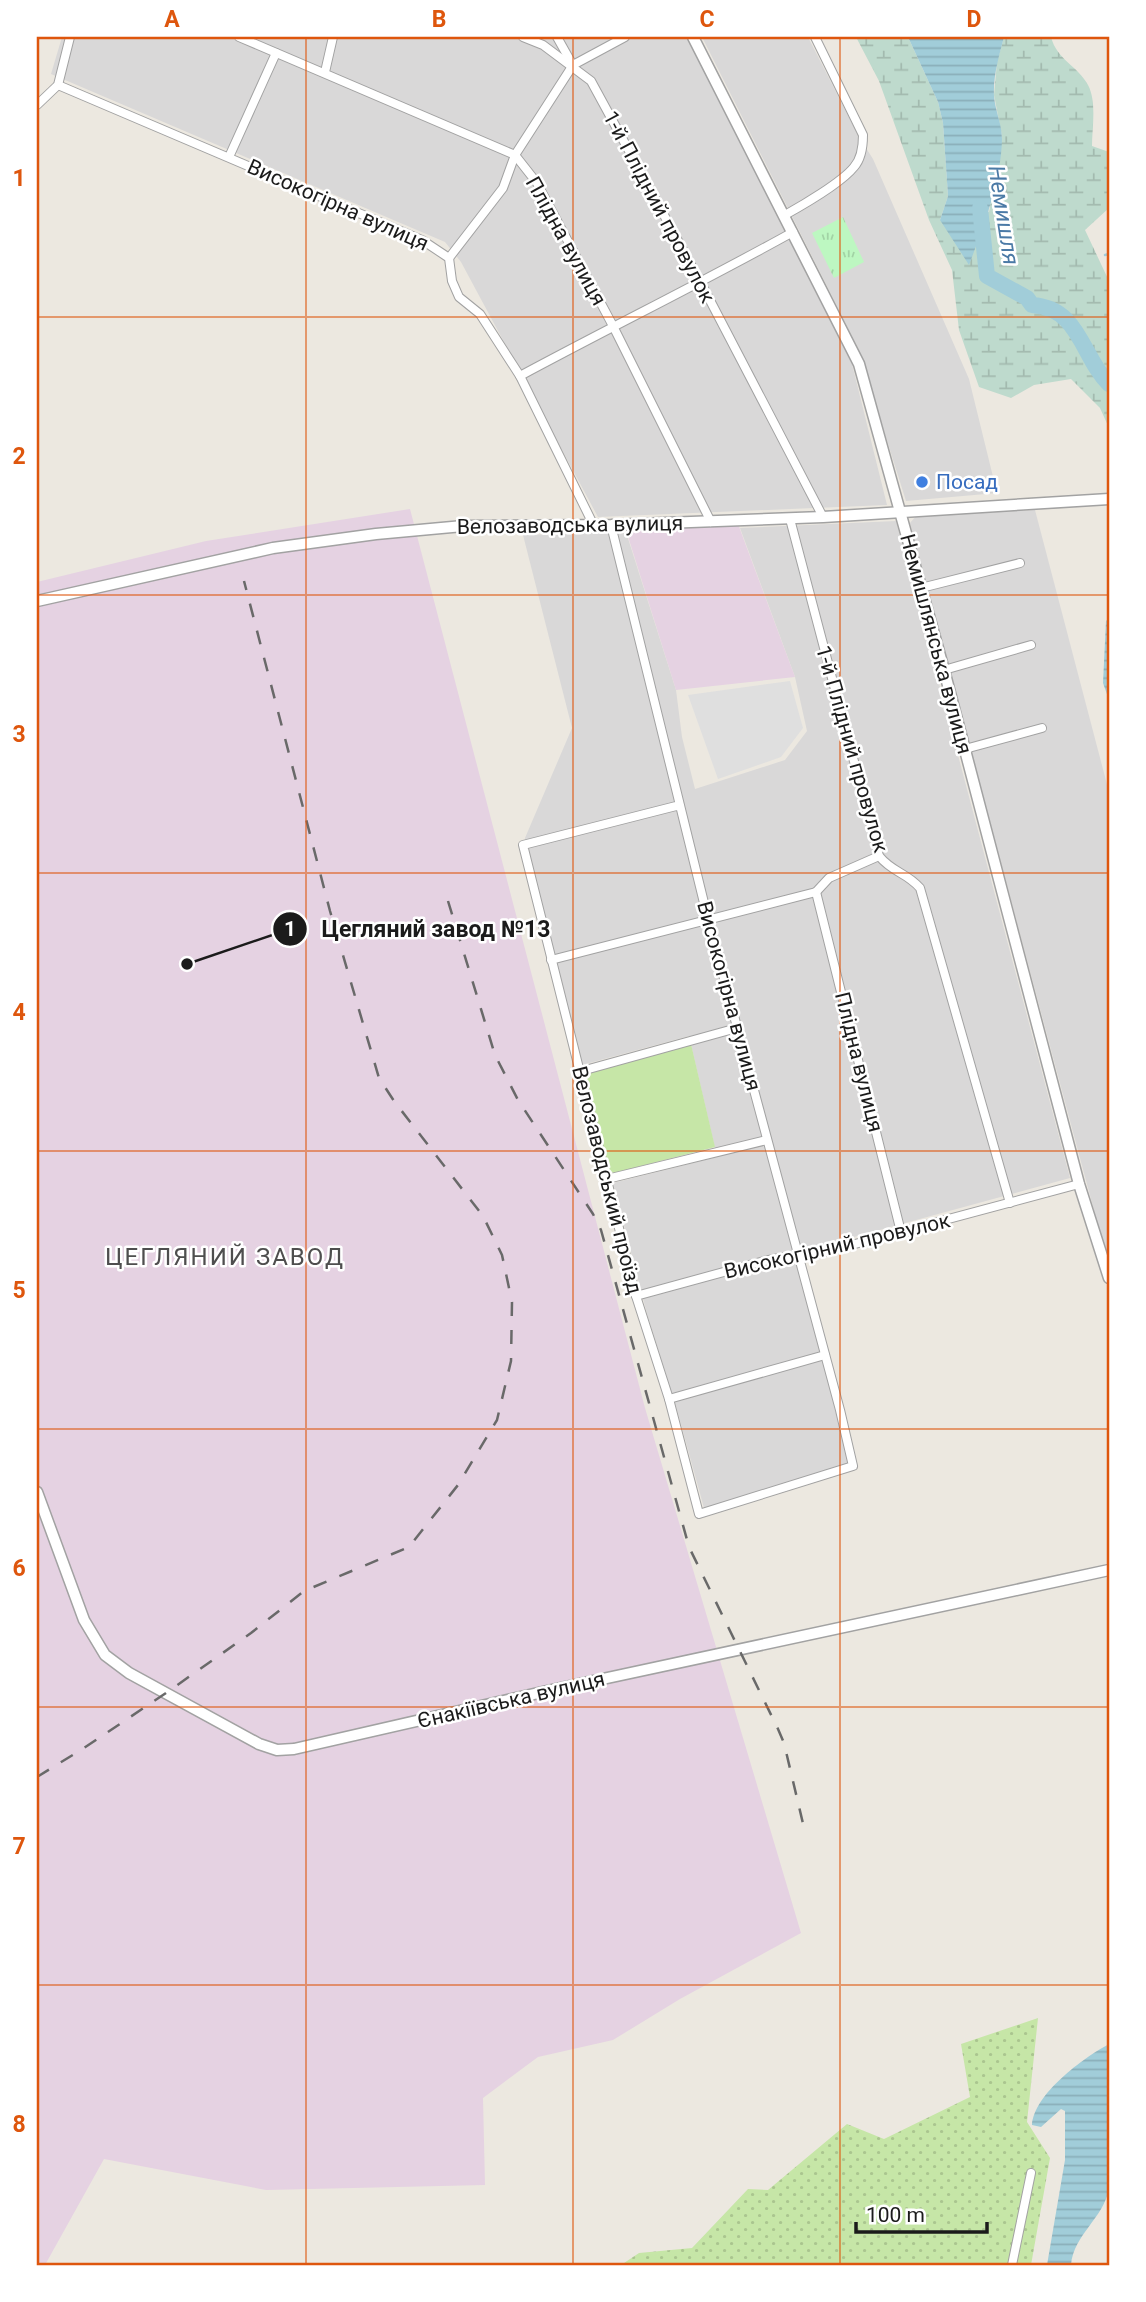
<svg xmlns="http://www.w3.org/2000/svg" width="1146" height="2302" viewBox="0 0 1146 2302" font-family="Roboto,sans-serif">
  <defs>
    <pattern id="wetland-marsh" width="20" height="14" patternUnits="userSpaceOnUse" patternTransform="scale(1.75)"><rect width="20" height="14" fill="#bedacd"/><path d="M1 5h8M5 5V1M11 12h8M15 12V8" fill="none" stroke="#a3baaf"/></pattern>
    <pattern id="park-tufts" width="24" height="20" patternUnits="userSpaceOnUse" patternTransform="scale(1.75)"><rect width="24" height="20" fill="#bdf7c1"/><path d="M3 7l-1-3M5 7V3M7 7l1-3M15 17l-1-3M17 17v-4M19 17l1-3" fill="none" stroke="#a2d3a5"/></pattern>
    <pattern id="garden-dots" width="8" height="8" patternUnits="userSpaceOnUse" patternTransform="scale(1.75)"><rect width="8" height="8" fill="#c6e6a7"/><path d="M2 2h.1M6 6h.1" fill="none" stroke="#aac58f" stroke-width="1.8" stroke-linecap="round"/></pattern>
    <pattern id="water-rules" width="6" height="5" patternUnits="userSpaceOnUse" patternTransform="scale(1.75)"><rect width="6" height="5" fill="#a1cdd9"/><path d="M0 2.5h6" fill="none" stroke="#8aafba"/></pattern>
  </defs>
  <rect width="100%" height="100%" fill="#ece8e0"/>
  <g fill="#d9d8d8">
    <polygon points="62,37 687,37 852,364 887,505 598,517 461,262 445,242 51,74"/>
    <polygon points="702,37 808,37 859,137 873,159 969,379 997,493 906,501 858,348"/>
    <polygon points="1035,510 1109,792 1109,1259 1107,1259 910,523 916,516"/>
    <polygon points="896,521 1070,1178 795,1253 849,1464 704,1508 677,1410 647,1314 613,1183 717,1157 689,1036 582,1065 525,838 572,728 523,535 626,532 676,690 682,737 695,789 785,760 807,731 795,677 740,528"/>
  </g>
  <g fill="#e5d2e2">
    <polygon points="410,509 645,1408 801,1933 680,1999 613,2040 538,2057 483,2098 485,2185 266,2190 104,2159 45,2265 37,2265 37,582 206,541"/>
    <polygon points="738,524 795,677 676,690 626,530"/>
  </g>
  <polygon fill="#c6e6a7" points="691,1044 715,1147 614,1173 608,1171 584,1078 587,1073"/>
  <path fill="url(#wetland-marsh)" d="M856 37H908L938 102 943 123 948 196 940 220 989 212 1002 136 994 95 997 62 1004 37H1051C1057 60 1078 66 1088 85 1097 102 1092 128 1092 146L1109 152V208L1085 230 1109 281V428L1100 408 1071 379 1034 385 1011 398 979 387 959 330 952 270 929 220 879 81Z"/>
  <polygon fill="url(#park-tufts)" points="843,217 864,262 834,278 812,233"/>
  <polygon fill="url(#garden-dots)" points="1038,2018 1027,2122 1050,2158 1031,2265 621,2265 639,2253 692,2248 748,2189 768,2190 847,2124 884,2139 970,2097 961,2044"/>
  <polygon fill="#dfdfdf" points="790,681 803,728 781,757 718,779 688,695"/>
  <g fill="url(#water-rules)">
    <path d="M908 37H1004C999 56 993 76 994 96 995 110 1002 124 1002 139 1001 182 984 225 969 265L940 220 948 196 943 123 938 102Z"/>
    <polygon points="1109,618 1109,700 1103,683 1106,621"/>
    <path d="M1109 2044V2189C1103 2219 1074 2234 1071 2265H1047L1065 2160V2111L1061 2109 1041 2127 1032 2125C1034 2094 1083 2058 1109 2044Z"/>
  </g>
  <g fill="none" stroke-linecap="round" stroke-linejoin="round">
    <polyline stroke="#a1cdd9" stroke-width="2.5" points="1105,255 1109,254"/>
    <path stroke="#a1cdd9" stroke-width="16" d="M980 208 987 276 1027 298 1032 305C1080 308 1081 356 1109 384"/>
    <defs>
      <g id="minor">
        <polyline points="239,37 515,155 537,183 613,326 711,522"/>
        <polyline points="523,37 543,45 591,81 701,283 823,517"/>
        <polyline points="557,37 571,62"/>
        <polyline points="325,72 333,37"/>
        <polyline points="58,85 422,240 449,258 452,281 459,297 480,314 520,376 594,526"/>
        <polyline points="37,105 58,85 70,37"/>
        <polyline points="229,157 276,53"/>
        <path d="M785 215C803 205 842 182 854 167 862 158 863 146 863 135L815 37"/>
        <polyline points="449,258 503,188 515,155 573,65 625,37"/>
        <path d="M520 376C611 327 703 282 793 232"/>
        <path d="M790 519 879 856C893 873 906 872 920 888L1010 1203"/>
        <polyline points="611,525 708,919 840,1410 853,1466 699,1514 669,1399 636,1296 523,845 680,805"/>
        <polyline points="921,588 1020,563"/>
        <polyline points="944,670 1031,645"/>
        <polyline points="965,749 1042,728"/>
        <polyline points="816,892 901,1232"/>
        <polyline points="551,960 816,892 829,878 879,856"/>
        <polyline points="578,1072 737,1028"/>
        <polyline points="607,1179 767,1140"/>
        <polyline points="636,1296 764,1261 784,1257 799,1259 1079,1184"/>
        <polyline points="669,1399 825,1355"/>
        <polyline points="1012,2265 1031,2173"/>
      </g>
      <g id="tertiary">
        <polyline points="693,37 859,364 944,670 1079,1184 1109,1278"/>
        <polyline points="37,601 273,548 376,534 463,526 611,525 823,517 1109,499"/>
        <polyline points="37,1492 84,1620 105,1655 129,1673 259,1744 277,1750 294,1749 556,1689 1109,1570"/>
      </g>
    </defs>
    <use href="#minor" stroke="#a2a2a2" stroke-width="10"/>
    <use href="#tertiary" stroke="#a2a2a2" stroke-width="13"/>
    <use href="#minor" stroke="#fff" stroke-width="8"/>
    <use href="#tertiary" stroke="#fff" stroke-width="10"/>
    <g stroke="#696969" stroke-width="2.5" stroke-dasharray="14 14" stroke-linecap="butt">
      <polyline points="448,901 495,1055 518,1100 593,1214 601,1230 689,1547 778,1729 784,1743 805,1832"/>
      <polyline points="37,1777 84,1748 166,1693 251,1633 304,1591 409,1547 458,1485 497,1420 511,1361 512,1302 502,1255 483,1216 394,1101 379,1078 330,911 244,581"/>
    </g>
  </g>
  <path fill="none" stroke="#de560d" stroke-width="2" stroke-opacity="0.55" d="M306 37V2265M573 37V2265M840 37V2265M37 317H1109M37 595H1109M37 873H1109M37 1151H1109M37 1429H1109M37 1707H1109M37 1985H1109"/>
  <circle fill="#3f7fe0" stroke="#fff" stroke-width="2.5" cx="922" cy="482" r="7"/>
  <g text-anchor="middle" stroke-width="5" stroke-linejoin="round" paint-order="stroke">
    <g font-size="21" fill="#1b1b1b" stroke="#fff">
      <text transform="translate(338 205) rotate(24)" y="7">Високогірна вулиця</text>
      <text transform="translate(659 207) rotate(62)" y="7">1-й Плідний провулок</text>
      <text transform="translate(566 241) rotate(61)" y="7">Плідна вулиця</text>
      <text transform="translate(570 525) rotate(-1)" y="7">Велозаводська вулиця</text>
      <text transform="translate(936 644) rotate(75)" y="7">Немишлянська вулиця</text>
      <text transform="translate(852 749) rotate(74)" y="7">1-й Плідний провулок</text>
      <text transform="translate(729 996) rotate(75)" y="7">Високогірна вулиця</text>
      <text transform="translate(859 1062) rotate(76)" y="7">Плідна вулиця</text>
      <text transform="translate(607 1180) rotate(76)" y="7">Велозаводський проїзд</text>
      <text transform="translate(837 1246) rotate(-13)" y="7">Високогірний провулок</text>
      <text transform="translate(511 1700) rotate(-13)" y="7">Єнакіївська вулиця</text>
    </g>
    <g font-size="21" fill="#366cbe" stroke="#fff" text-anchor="start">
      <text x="936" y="489">Посад</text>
    </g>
    <g font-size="23" font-style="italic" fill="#4b7aa6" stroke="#fff">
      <text transform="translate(1004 215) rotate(81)" y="8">Немишля</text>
    </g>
    <g font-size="24" letter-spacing="2" fill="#4e4e4e" stroke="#fff">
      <text x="225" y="1265">ЦЕГЛЯНИЙ ЗАВОД</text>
    </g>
  </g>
  <path fill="none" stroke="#1b1b1b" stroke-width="2.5" d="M187 964L290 929"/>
  <g fill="#1b1b1b" stroke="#fff" stroke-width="2.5">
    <circle cx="187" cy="964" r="7"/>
    <circle cx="290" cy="929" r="18"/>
  </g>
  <g font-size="21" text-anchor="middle" font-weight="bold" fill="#fff">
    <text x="290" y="936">1</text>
  </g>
  <g font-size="23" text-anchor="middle" font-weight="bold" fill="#1b1b1b" stroke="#fff" stroke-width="5" stroke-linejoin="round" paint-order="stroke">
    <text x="436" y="937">Цегляний завод №13</text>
  </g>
  <rect width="1146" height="2302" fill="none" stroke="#ffffff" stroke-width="77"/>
  <path d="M856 2222v10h131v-10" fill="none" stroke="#1b1b1b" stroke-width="3.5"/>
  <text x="866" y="2222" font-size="21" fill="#1b1b1b" stroke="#ffffff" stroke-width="5" paint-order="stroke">100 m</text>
  <rect x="38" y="38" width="1070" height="2226" fill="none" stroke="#de560d" stroke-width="2.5"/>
  <g font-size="23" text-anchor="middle" font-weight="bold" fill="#de560d">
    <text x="172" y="27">A</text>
    <text x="439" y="27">B</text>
    <text x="707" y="27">C</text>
    <text x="974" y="27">D</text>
    <text x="19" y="186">1</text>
    <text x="19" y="464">2</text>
    <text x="19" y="742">3</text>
    <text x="19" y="1020">4</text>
    <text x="19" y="1298">5</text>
    <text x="19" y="1576">6</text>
    <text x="19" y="1854">7</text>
    <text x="19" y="2132">8</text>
  </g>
</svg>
